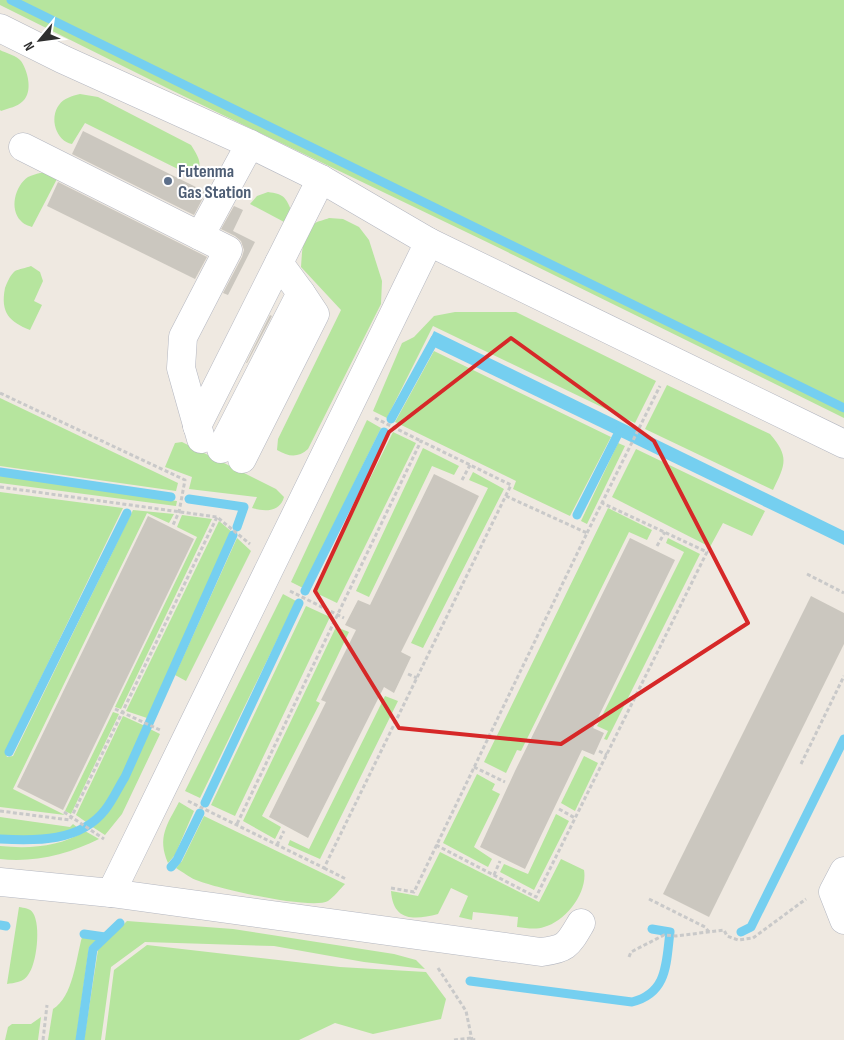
<svg xmlns="http://www.w3.org/2000/svg" width="844" height="1040" viewBox="0 0 844 1040" font-family="'Sofia Sans Condensed',sans-serif">
  <rect width="100%" height="100%" fill="#efe9e1"/>
  <g fill="#b6e59e">
    <polygon points="0,0 844,0 844,418 491,244 169,89 0,5"/>
    <path d="M0 50C6 53 17 56 21 61 28 71 33 92 23 101 17 107 9 108 1 111L0 110Z"/>
    <path d="M80 94 98 97 191 145C199 158 203 163 196 178L85 123 72 144C56 141 49 118 59 105 64 98 72 96 80 94Z"/>
    <path d="M40 173H51L58 177 32 227C29 226 23 224 21 221 9 209 15 186 28 177 32 175 36 174 40 173Z"/>
    <path d="M268 192C283 194 285 196 291 210L286 223 250 204 257 196Z"/>
    <path d="M329 218 343 219 359 227 369 240 382 281 381 304 308 449C298 458 289 457 277 450L278 439 341 310 301 267C302 253 302 234 314 224 317 221 325 220 329 218Z"/>
    <path d="M31 266 40 272 43 281 34 301 42 305 30 330C10 322 0 313 5 288 7 283 10 275 15 271 19 269 26 268 31 266Z"/>
    <polygon points="455,312 516,312 656,381 635,423 433,326 387,418 373,411 402,343 414,337 434,316"/>
    <polygon points="434,351 611,437 570,516 513,489 516,481 395,422"/>
    <path d="M667 385 770 434C790 457 785 465 773 490L645 429Z"/>
    <polygon points="0,398 178,483 176,491 0,466"/>
    <polygon points="367,420 381,428 303,588 291,582"/>
    <polygon points="393,432 416,443 337,603 314,592"/>
    <path d="M182 442 276 489 284 497C280 512 265 512 252 508L257 497 189 489 192 477 165 467 175 443Z"/>
    <polygon points="618,443 625,446 587,524 581,521"/>
    <polygon points="423,448 459,466 454,475 432,466 369,597 356,591"/>
    <polygon points="636,449 765,511 752,536 723,523 710,547 612,497"/>
    <polygon points="473,472 504,489 423,648 411,643 488,488 469,480"/>
    <polygon points="0,475 177,501 176,506 0,483"/>
    <polygon points="0,492 123,508 5,752 7,757 13,756 133,510 174,514 169,523 147,513 13,789 65,815 0,807"/>
    <polygon points="608,508 652,530 647,540 629,532 521,751 517,750 506,773 484,762"/>
    <polygon points="182,515 212,519 121,709 115,707 197,537 177,527"/>
    <polygon points="219,521 232,532 147,718 126,711"/>
    <polygon points="237,538 251,551 186,681 175,675"/>
    <polygon points="668,538 700,554 607,740 604,739 608,731 597,726 684,552 666,543"/>
    <polygon points="283,594 296,601 200,798 185,791"/>
    <polygon points="306,606 330,617 235,816 211,805"/>
    <polygon points="336,627 349,632 316,701 320,703 262,816 281,827 275,839 243,821"/>
    <polygon points="385,696 398,701 320,859 288,845 290,840 309,849"/>
    <polygon points="113,712 119,714 71,814 65,811"/>
    <polygon points="123,716 145,726 122,775 102,810 86,822 76,815"/>
    <polygon points="150,729 160,734 122,814 105,835 91,826 106,815 128,777"/>
    <polygon points="584,756 598,763 575,811 561,803"/>
    <polygon points="477,774 495,784 492,790 500,794 474,847 492,859 488,867 443,843"/>
    <path d="M179 802 194 811 175 855 168 863C157 837 167 825 179 802Z"/>
    <polygon points="556,814 569,821 534,890 500,872 504,864 528,874"/>
    <path d="M204 816 345 884C340 889 334 897 328 901 312 910 219 889 199 881 191 879 183 872 176 868L182 861Z"/>
    <path d="M0 817 70 827 73 824 78 828C55 838 26 837 0 836Z"/>
    <path d="M85 831 99 839C69 854 34 863 0 859V846C29 849 60 847 85 831Z"/>
    <path d="M440 852 539 902 561 859 584 870C588 892 566 921 544 927 536 930 526 928 517 927L518 917 473 912 472 920 459 917 468 896 451 888 438 914C415 920 393 922 391 891L418 896Z"/>
    <path d="M19 907C24 908 30 908 33 913 41 925 37 964 28 975 24 982 14 983 7 984Z"/>
    <polygon points="127,921 233,929 394,954 416,960 425,969 364,962 274,946 145,942 111,967 101,1040 84,1040 98,950"/>
    <path d="M82 937 98 939 89 947 76 1040H48L53 1009C73 997 76 959 82 937Z"/>
    <polygon points="147,945 340,967 426,972 446,999 441,1019 373,1034 335,1023 299,1040 105,1040 114,970"/>
    <polygon points="41,1017 38,1040 5,1040 8,1027 12,1024 31,1024"/>
  </g>
  <polygon fill="#75cff0" points="434,331 844,531 844,545 428,344"/>
  <g fill="none" stroke-linecap="round" stroke-linejoin="round">
    <g stroke="#75cff0" stroke-width="9">
      <polyline points="11,0 844,408"/>
      <polyline points="391,419 435,339"/>
      <polyline points="0,472 171,497"/>
      <polyline points="189,499 244,507 237,527"/>
      <polyline points="577,515 621,428"/>
      <polyline points="305,591 384,432"/>
      <polyline points="9,752 127,513"/>
      <polyline points="205,803 299,603"/>
      <path d="M0 839C36 841 80 842 105 810 113 800 118 788 125 777L233 535"/>
      <polyline points="171,867 177,860 200,813"/>
      <polyline points="0,925 6,926"/>
      <polyline points="741,932 751,927 844,739"/>
      <polyline points="84,934 105,937"/>
      <path d="M470 981 632 1002C668 993 666 963 670 932L652 929"/>
      <polyline points="80,1040 93,949 120,923"/>
    </g>
  </g>
  <g fill="#cbc7bf">
    <polygon points="83,131 206,192 194,215 72,154"/>
    <polygon points="58,182 207,257 195,279 47,206"/>
    <polygon points="234,206 243,210 233,231 255,242 228,295 223,293 242,257 244,250 241,241 235,236 221,229"/>
    <polygon points="270,315 272,316 247,363 246,363"/>
    <polygon points="434,474 479,496 401,652 411,657 394,693 384,687 308,838 269,817 326,702 321,700 356,630 345,625 358,600 370,605"/>
    <polygon points="148,516 194,539 63,810 17,787"/>
    <polygon points="630,538 675,560 593,728 604,733 594,755 582,750 525,869 480,847 515,771"/>
    <polygon points="811,596 844,613 844,644 709,917 663,894"/>
  </g>
  <g fill="none" stroke-linecap="round" stroke-linejoin="round">
    <defs>
      <g id="minor">
        <polyline points="0,28 62,59 250,144 321,179 429,242 844,444"/>
        <polyline points="23,147 228,250 183,337 181,368 201,439"/>
        <polyline points="200,236 250,144"/>
        <polyline points="197,426 321,179"/>
        <polyline points="221,449 301,293 279,263"/>
        <polyline points="242,459 315,314 301,293"/>
        <polyline points="844,871 833,892 844,920"/>
        <polyline points="0,882 111,893 429,242"/>
        <path d="M111 893 541 952C567 949 568 945 581 923"/>
      </g>
    </defs>
    <use href="#minor" stroke="#b4b7c1" stroke-width="29"/>
    <g stroke="#c9c9c9" stroke-width="3" stroke-dasharray="4 2.5" stroke-linecap="butt">
      <polyline points="0,393 185,480 179,512 173,525"/>
      <polyline points="375,418 421,441"/>
      <polyline points="462,480 470,465"/>
      <polyline points="0,487 217,517 250,544"/>
      <polyline points="587,533 660,386"/>
      <polyline points="657,546 665,532"/>
      <polyline points="807,574 844,593"/>
      <polyline points="290,591 344,618"/>
      <polyline points="408,674 417,678"/>
      <polyline points="115,709 160,730"/>
      <polyline points="599,751 607,755"/>
      <polyline points="801,764 844,676"/>
      <polyline points="474,767 505,782"/>
      <polyline points="188,801 324,868 511,485 421,441 236,826"/>
      <polyline points="559,809 575,818"/>
      <polyline points="0,811 70,820 217,517"/>
      <polyline points="64,812 104,839"/>
      <polyline points="277,845 284,831"/>
      <polyline points="436,845 536,897 707,552 602,503"/>
      <polyline points="324,868 346,879"/>
      <polyline points="494,875 500,861"/>
      <polyline points="391,888 414,892 587,533 506,496"/>
      <polyline points="649,899 705,927 709,932"/>
      <polyline points="629,957 631,952 664,935 676,936 724,930 727,936 738,940 753,938 806,899"/>
      <polyline points="438,968 466,1011 472,1040"/>
      <polyline points="43,1040 47,1005"/>
      <polyline points="454,1040 471,1038 475,1040"/>
    </g>
    <use href="#minor" stroke="#fff" stroke-width="28"/>
  </g>
  <path fill="none" stroke="#d62828" stroke-width="4" stroke-linejoin="round" d="M511 338 654 441 748 623 561 744 399 728 315 591 389 432Z"/>
  <circle fill="#5c6f8a" stroke="#fff" stroke-width="2" cx="168" cy="181" r="5"/>
  <g text-anchor="middle" stroke-width="4" stroke-linejoin="round" paint-order="stroke">
    <g font-size="18" font-weight="bold" fill="#4e5e75" stroke="#fff" text-anchor="start">
      <text x="178" y="177">Futenma<tspan x="178" dy="21">Gas Station</tspan></text>
    </g>
  </g>
  <g transform="translate(40 40) rotate(241)" stroke="#ffffff" stroke-width="4" paint-order="stroke">
  <path d="M0-4L9 19L0 12L-9 19Z" fill="#2e2e2e"/>
  <text y="-8" font-size="14" font-weight="bold" text-anchor="middle" fill="#2e2e2e">N</text>
  </g>
</svg>
